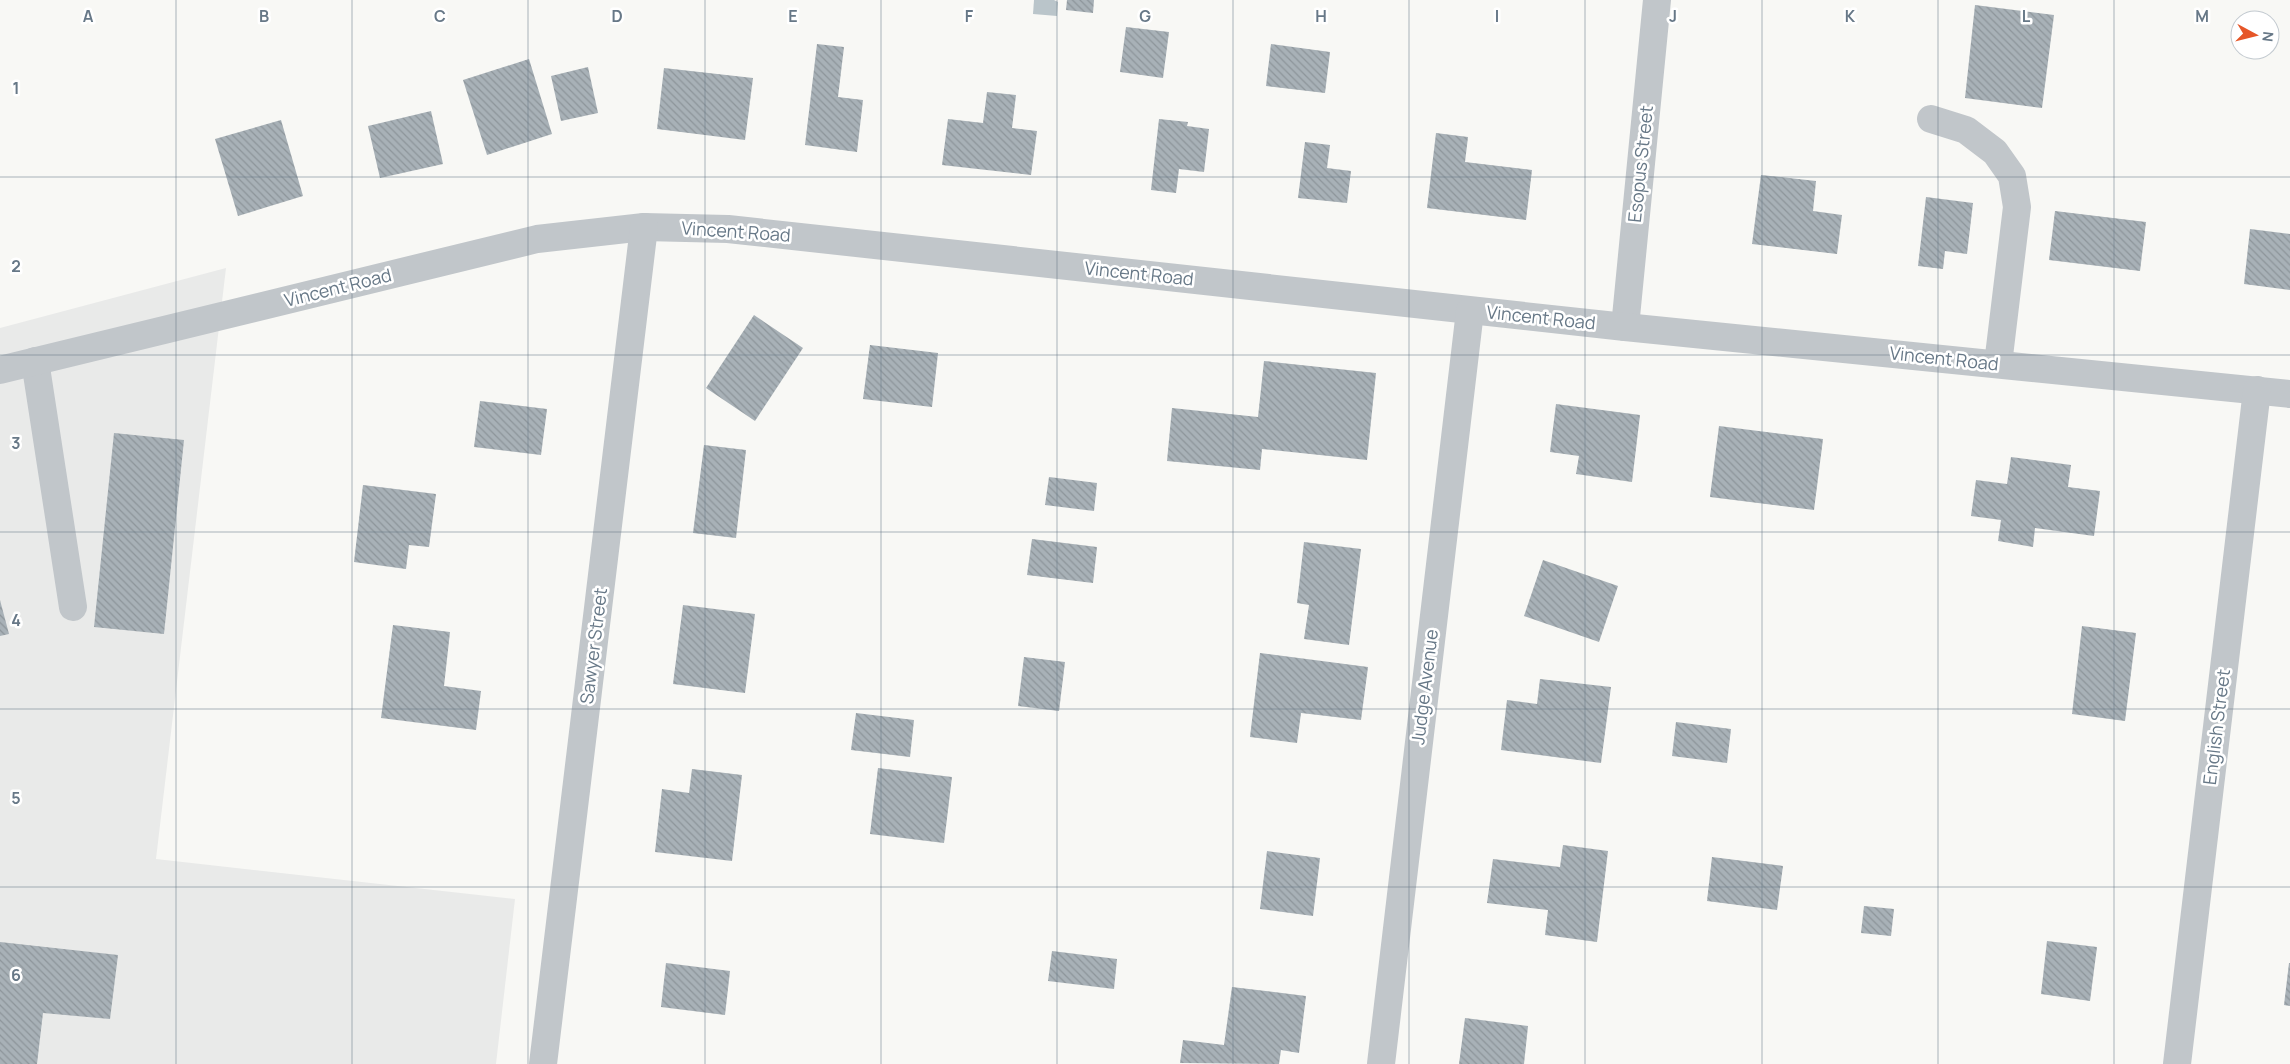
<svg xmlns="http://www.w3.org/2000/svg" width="2290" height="1064" viewBox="0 0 2290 1064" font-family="Manrope,sans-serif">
  <defs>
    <pattern id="building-back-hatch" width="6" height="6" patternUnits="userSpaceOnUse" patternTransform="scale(1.25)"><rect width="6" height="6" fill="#a8b1b7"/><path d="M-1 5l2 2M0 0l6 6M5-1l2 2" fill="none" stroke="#8d959a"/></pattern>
  </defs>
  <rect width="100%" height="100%" fill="#f8f8f5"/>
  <polygon fill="#e9eae9" points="226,268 156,859 515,899 496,1064 0,1064 0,328"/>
  <polygon fill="#bac5ca" points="1034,0 1054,0 1058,2 1057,16 1033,14"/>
  <g fill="url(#building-back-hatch)">
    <polygon points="1067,0 1094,0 1093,13 1066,10"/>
    <polygon points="1975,5 2054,15 2042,108 1965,98"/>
    <polygon points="1126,27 1169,32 1163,78 1120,72"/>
    <polygon points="817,44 844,47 838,97 863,100 857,152 805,145"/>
    <polygon points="1271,44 1330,52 1325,93 1266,86"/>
    <polygon points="529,59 552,134 487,155 463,80"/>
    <polygon points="588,67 598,113 561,121 551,76"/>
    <polygon points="664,68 753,78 745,140 657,129"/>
    <polygon points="987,92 1016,95 1012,128 1037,131 1031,175 942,165 948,119 983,123"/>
    <polygon points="431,111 443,164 380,178 368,126"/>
    <polygon points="1159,119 1188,122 1187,126 1209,129 1204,172 1179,169 1176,193 1151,190"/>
    <polygon points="281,120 303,196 238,216 215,139"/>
    <polygon points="1436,133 1468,137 1465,162 1532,170 1526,220 1427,208"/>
    <polygon points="1305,142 1330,145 1327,168 1351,171 1347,203 1298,198"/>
    <polygon points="1761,175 1816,181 1813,211 1842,215 1837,254 1752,244"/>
    <polygon points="1926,197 1973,203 1967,254 1945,251 1943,269 1918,266"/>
    <polygon points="2055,211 2146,222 2140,271 2049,260"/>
    <polygon points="2250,229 2290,234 2290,290 2244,284"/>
    <polygon points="754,315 803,348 755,421 706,388"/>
    <polygon points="870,345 938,353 932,407 863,399"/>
    <polygon points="1264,361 1376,373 1367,460 1262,449 1260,470 1167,461 1172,408 1258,417"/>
    <polygon points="480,401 547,409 541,455 474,447"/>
    <polygon points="1556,404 1640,415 1632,482 1576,474 1579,456 1550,452"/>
    <polygon points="1719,426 1823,439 1814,510 1710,497"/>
    <polygon points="114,433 184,440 164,634 94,627"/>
    <polygon points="704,445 746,450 736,538 693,533"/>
    <polygon points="2011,457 2071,465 2068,487 2100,491 2094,536 2035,528 2033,547 1998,541 2001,520 1971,516 1976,480 2007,484"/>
    <polygon points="1049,477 1097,483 1094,511 1045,505"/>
    <polygon points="363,485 436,494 429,547 409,545 406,569 354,562"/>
    <polygon points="1032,539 1097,547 1093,583 1027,575"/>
    <polygon points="1304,542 1361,549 1349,645 1304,639 1309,605 1297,603"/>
    <polygon points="1543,560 1618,586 1599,642 1524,616"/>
    <polygon points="0,600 9,634 0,636"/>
    <polygon points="683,605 755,614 745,693 673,684"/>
    <polygon points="393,625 450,632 444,686 481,691 476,730 381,718"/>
    <polygon points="2082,626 2136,633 2125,721 2072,714"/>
    <polygon points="1260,653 1368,667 1361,720 1301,713 1297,743 1250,737"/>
    <polygon points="1024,657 1065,662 1059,711 1018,706"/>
    <polygon points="1540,679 1611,687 1601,763 1501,750 1507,700 1537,704"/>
    <polygon points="856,713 914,720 910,757 851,750"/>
    <polygon points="1676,722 1731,729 1727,763 1672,756"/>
    <polygon points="878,768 952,777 944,843 870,834"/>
    <polygon points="692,769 742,775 732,861 655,852 662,789 689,793"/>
    <polygon points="1563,845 1608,851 1597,942 1545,935 1548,910 1487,903 1493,859 1560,867"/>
    <polygon points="1267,851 1320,858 1313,916 1260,909"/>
    <polygon points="1712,857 1783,866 1777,910 1707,901"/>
    <polygon points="1864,906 1894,909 1891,936 1861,933"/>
    <polygon points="2047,941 2097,947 2090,1001 2041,994"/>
    <polygon points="0,942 118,955 110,1019 43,1013 37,1064 0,1064"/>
    <polygon points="1052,951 1117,959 1114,989 1048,981"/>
    <polygon points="666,963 730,971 725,1015 661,1007"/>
    <polygon points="2289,963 2290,963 2290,1006 2284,1005"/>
    <polygon points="1232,987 1306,996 1299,1053 1281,1050 1279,1064 1180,1063 1183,1040 1224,1045"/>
    <polygon points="1465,1018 1528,1026 1524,1064 1459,1064"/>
  </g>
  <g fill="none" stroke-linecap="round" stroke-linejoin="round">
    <g stroke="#c1c6ca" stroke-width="28">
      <polyline points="1931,119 1966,130 1995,152 2012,176 2017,207 1998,364"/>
      <polyline points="1625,327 1657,0"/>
      <polyline points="35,361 73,607"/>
      <polyline points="0,370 537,239 644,227 728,229 1625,327 2290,394"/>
      <polyline points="543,1064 644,227"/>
      <polyline points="1381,1064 1470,311"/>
      <polyline points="2177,1064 2257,390"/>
    </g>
  </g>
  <path fill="none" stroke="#677887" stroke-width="1" stroke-opacity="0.55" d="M176 0V1064M352 0V1064M528 0V1064M705 0V1064M881 0V1064M1057 0V1064M1233 0V1064M1409 0V1064M1585 0V1064M1762 0V1064M1938 0V1064M2114 0V1064M0 177H2290M0 355H2290M0 532H2290M0 709H2290M0 887H2290"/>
  <g text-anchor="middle" stroke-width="5" stroke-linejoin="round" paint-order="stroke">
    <g font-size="18" fill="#677887" stroke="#fff">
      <text transform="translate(1641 164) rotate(-84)" y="6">Esopus Street</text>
      <text transform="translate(736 232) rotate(4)" y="6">Vincent Road</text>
      <text transform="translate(1139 274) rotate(6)" y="6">Vincent Road</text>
      <text transform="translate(338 288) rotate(-14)" y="6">Vincent Road</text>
      <text transform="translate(1541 318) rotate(6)" y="6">Vincent Road</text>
      <text transform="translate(1944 359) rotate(6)" y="6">Vincent Road</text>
      <text transform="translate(594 646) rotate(-83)" y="6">Sawyer Street</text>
      <text transform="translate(1425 687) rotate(-83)" y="6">Judge Avenue</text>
      <text transform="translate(2217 727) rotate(-83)" y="6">English Street</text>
    </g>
  </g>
  <g font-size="16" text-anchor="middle" font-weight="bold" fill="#677887" stroke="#fff" stroke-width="5" stroke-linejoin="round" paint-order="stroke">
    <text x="88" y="22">A</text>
    <text x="264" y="22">B</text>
    <text x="440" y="22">C</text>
    <text x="617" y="22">D</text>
    <text x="793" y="22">E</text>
    <text x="969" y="22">F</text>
    <text x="1145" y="22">G</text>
    <text x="1321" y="22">H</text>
    <text x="1497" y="22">I</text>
    <text x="1673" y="22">J</text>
    <text x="1850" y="22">K</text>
    <text x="2026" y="22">L</text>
    <text x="2202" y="22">M</text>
    <text x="16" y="94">1</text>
    <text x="16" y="272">2</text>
    <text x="16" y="449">3</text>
    <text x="16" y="626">4</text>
    <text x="16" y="804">5</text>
    <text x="16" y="981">6</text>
  </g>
  <g transform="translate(2255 35) rotate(97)"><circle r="24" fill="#ffffff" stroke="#c2c9cf"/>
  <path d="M0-4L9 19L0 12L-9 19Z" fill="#e65628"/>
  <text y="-8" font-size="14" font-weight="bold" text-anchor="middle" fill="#677887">N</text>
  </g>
</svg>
